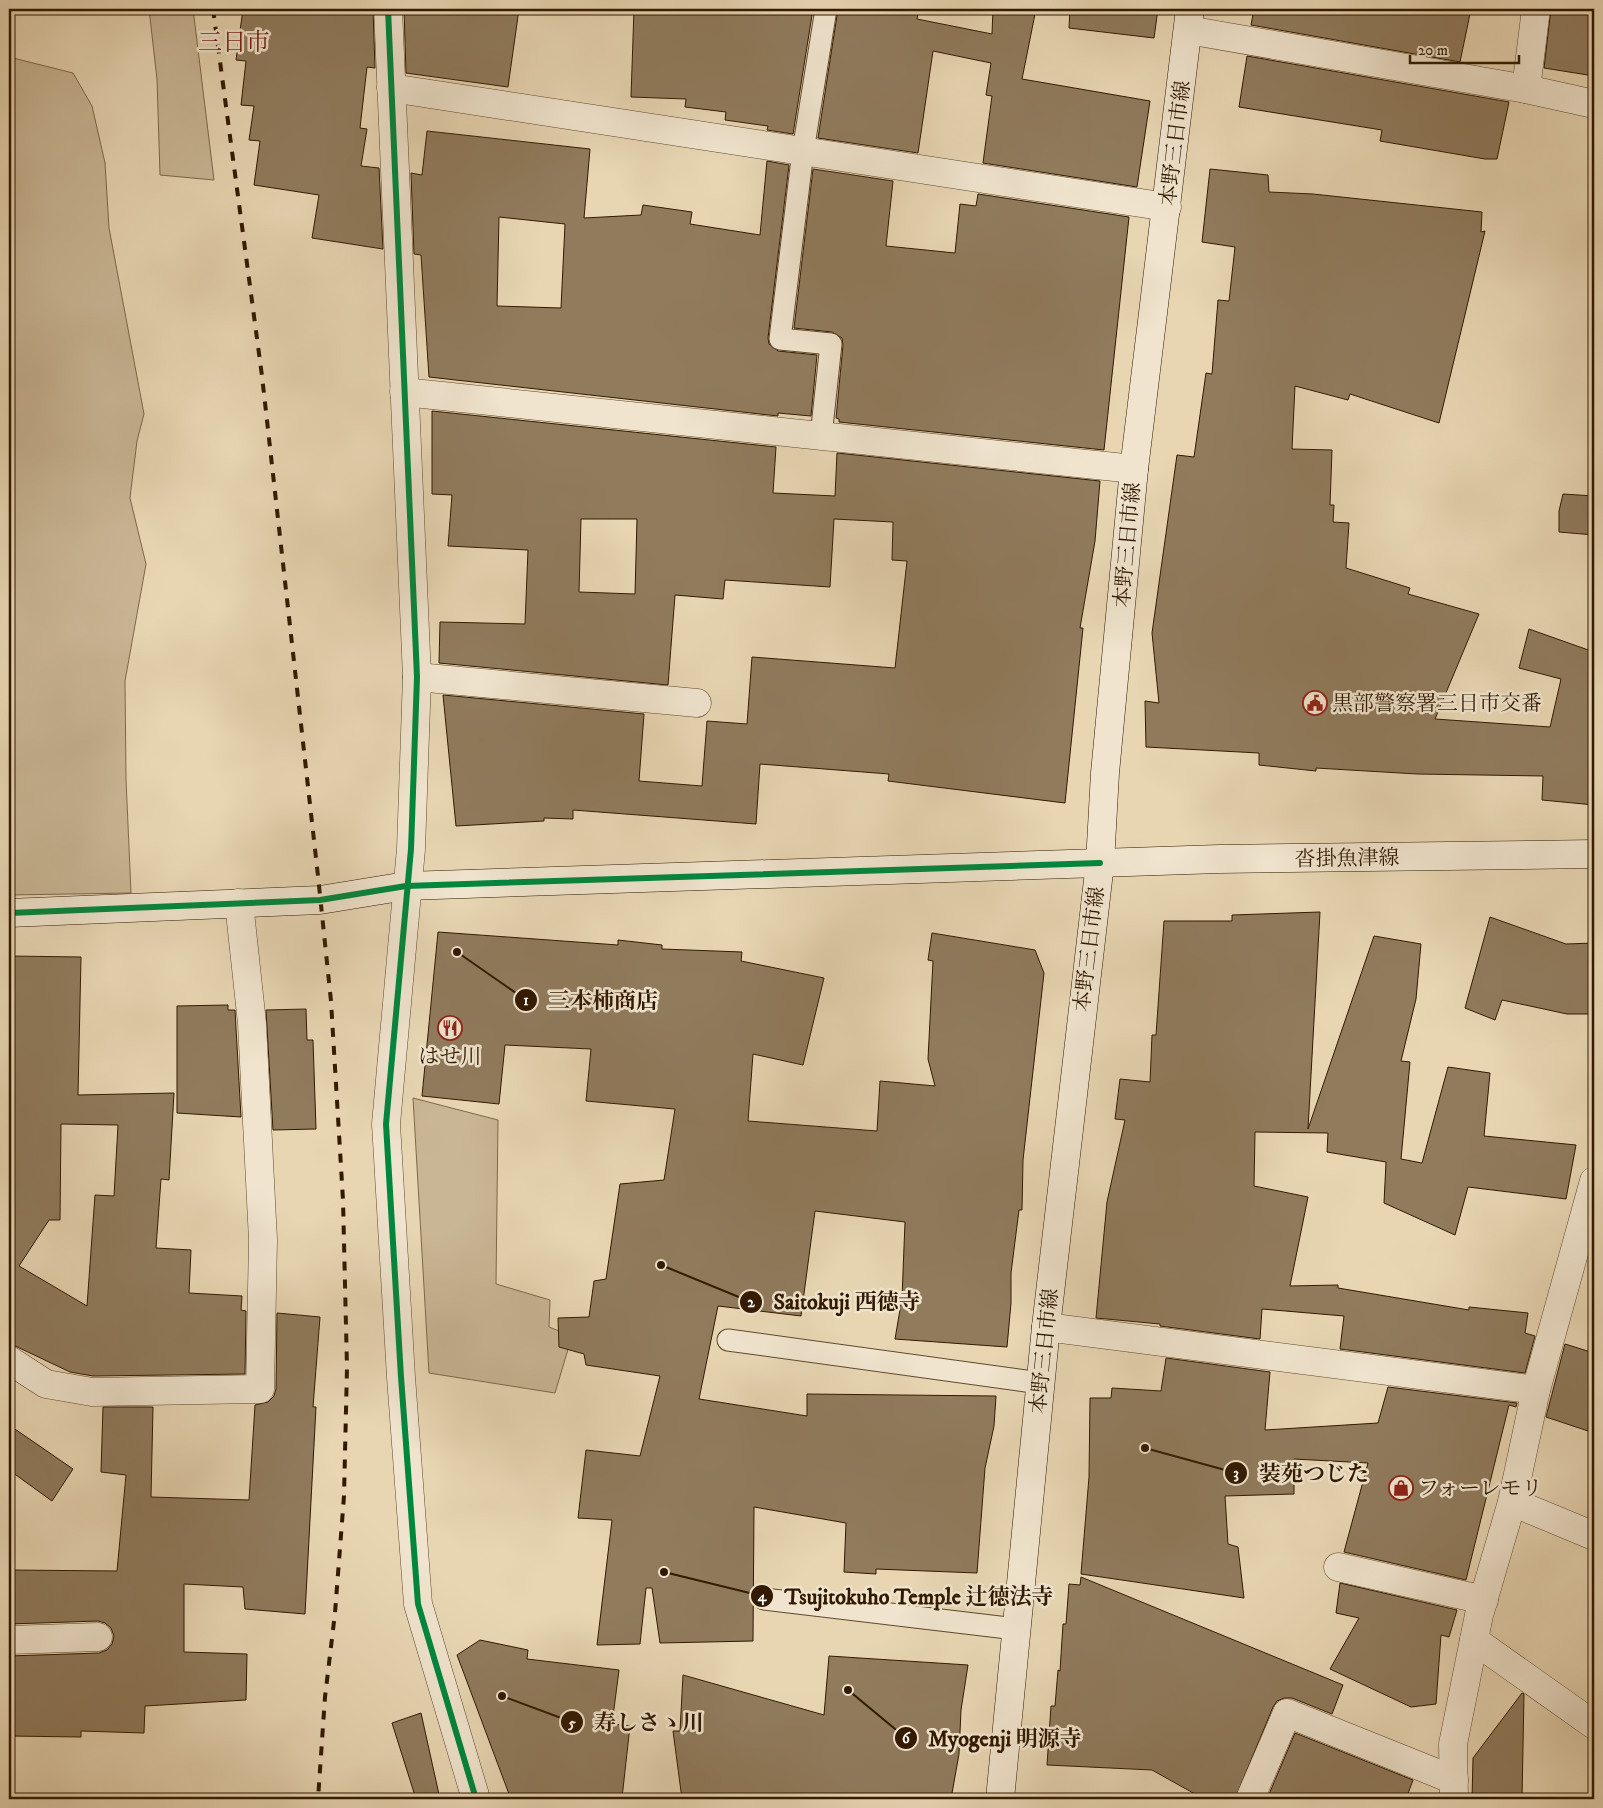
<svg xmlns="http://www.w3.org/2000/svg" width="1603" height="1808" viewBox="0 0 1603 1808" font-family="'IM FELL DW Pica','Noto Serif JP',serif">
  <rect width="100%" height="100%" fill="#e8d6b3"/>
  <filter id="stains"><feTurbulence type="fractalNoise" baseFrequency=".004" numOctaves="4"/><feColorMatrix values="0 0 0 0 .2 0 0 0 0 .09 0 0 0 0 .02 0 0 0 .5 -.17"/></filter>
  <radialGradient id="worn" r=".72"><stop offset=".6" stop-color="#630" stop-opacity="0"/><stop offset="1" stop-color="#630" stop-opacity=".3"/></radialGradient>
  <g fill="#c9b695" stroke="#7d684a">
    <polygon points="149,9 193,9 214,180 160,175 157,79"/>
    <polygon points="9,57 73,73 92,106 105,163 109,228 144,414 137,441 130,498 146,564 125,681 126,779 131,893 9,895"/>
    <polygon points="413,1098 498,1120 496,1284 550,1300 549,1327 572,1336 555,1393 429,1373"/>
  </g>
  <g fill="#907b5d" stroke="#311900" fill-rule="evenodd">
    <polygon points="243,9 373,9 375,68 367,67 360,128 367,129 361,166 379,168 383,249 312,238 319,195 254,185 260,141 249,140 254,106 241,105 246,61 236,60"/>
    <polygon points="404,9 519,9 508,87 406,73"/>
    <polygon points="634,9 813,9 793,134 767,130 768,126 725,120 726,112 685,107 686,99 631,97"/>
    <polygon points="838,9 919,9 917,19 992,34 993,9 1036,9 1022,79 1150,101 1137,187 983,163 992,96 986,95 991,63 933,51 918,153 818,138"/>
    <polygon points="1070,9 1158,9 1154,38 1069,28"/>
    <polygon points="1254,9 1471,9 1460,62 1251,25"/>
    <polygon points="1551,9 1594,9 1594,76 1544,68"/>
    <polygon points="1247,56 1509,102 1497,159 1485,159 1380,141 1382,130 1239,107"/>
    <path d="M427 131 590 149 584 218 641 215 643 205 692 212 690 224 760 235 767 161 789 165 768 338 769 344 778 351 817 355 811 416 778 413V416L429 377 421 255 414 254 411 173 422 175ZM499 217 565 224 561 308 497 306Z"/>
    <polygon points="813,169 893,181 886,246 955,253 960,204 976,206 978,194 1129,217 1104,450 839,422 839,419 836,418 843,345 842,338 832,332 794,328"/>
    <polygon points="1210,169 1268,175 1269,192 1313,194 1482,212 1481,232 1485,231 1439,423 1350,394 1348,400 1295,386 1292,449 1332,450 1330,505 1334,505 1333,522 1349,523 1346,568 1410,588 1408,594 1479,614 1435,719 1550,727 1561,679 1519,668 1529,629 1594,652 1594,805 1542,800 1543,776 1417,774 1316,768 1316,771 1259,765 1259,753 1146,747 1145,701 1159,703 1152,633 1177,455 1194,457 1206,373 1212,374 1218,300 1229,301 1235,247 1202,242"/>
    <path d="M432 411 776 447 773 493 835 496 837 453 1100 481 1095 541 1080 628H1083L1065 803 888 781 889 774 760 764 756 824 573 810V819L544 818V821L456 826 443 695 644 714 639 781 702 786 707 721 747 724 752 657 895 668 907 561 892 560 893 522 834 519 830 587 725 580 723 599 675 595 668 685 439 663 440 622 525 624 528 550 448 546 452 495 432 494ZM581 519H637L635 594 579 592Z"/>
    <polygon points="1563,494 1594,496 1594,535 1559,532 1559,511"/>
    <polygon points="1320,912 1308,1129 1374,936 1421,944 1416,999 1401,1061 1410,1062 1401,1159 1422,1163 1448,1067 1490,1073 1484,1136 1576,1145 1566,1199 1468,1187 1455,1235 1384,1203 1386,1162 1327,1152 1328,1133 1255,1132 1254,1186 1308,1197 1290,1286 1338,1285 1338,1288 1469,1310 1469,1307 1528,1313 1525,1333 1535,1336 1525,1373 1340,1349 1344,1316 1262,1309 1260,1339 1160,1326 1160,1324 1096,1318 1107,1202 1125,1120 1115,1119 1120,1079 1150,1082 1152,1035 1156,1035 1164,921 1232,921 1232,915"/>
    <polygon points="1490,917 1566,944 1594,943 1594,1014 1567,1014 1502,1000 1495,1020 1465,1008"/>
    <polygon points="438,932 618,945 618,940 662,945 662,949 742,952 741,961 824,978 803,1065 753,1054 748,1121 877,1131 880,1081 935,1086 928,1059 933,961 928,960 932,933 1035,950 1044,973 1023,1160 1022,1210 1019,1210 1011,1273 1011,1303 1007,1347 895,1339 902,1298 905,1222 815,1211 801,1316 718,1306 699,1399 807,1416 807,1394 996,1396 994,1426 985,1468 977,1573 876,1569 876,1574 844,1572 846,1523 754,1507 753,1641 660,1643 652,1588 646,1588 640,1644 597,1645 612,1520 578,1518 586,1450 640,1456 660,1376 586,1365 584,1354 559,1347 558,1318 589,1317 594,1281 606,1279 620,1184 664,1180 675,1109 586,1101 591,1049 505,1045 499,1104 422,1096"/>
    <path d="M9 956 81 957 78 1095 174 1093 169 1180 161 1179 156 1248 191 1250 189 1293 242 1296 241 1310 246 1311 245 1374 93 1376 70 1372 9 1343ZM61 1124 118 1125 114 1196 95 1195 87 1306 19 1266 49 1220H60Z"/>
    <polygon points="228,1005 228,1010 235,1010 241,1117 177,1113 177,1006"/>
    <polygon points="306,1009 307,1040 313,1040 316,1129 273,1130 266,1010"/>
    <polygon points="277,1313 320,1317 313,1407 316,1407 305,1614 245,1609 243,1587 184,1584 184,1652 247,1654 246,1700 145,1706 144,1733 81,1731 81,1737 9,1736 9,1656 99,1653 107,1650 112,1644 114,1636 111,1628 105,1623 98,1621 9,1624 9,1570 117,1571 126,1475 101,1472 103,1407 153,1407 151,1497 249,1500 255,1405 268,1402 274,1396 276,1389"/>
    <polygon points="1565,1344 1594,1353 1594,1433 1546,1417"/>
    <polygon points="1166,1358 1270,1372 1265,1430 1378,1423 1388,1387 1517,1403 1516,1407 1509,1405 1466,1580 1344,1552 1368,1463 1294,1459 1294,1494 1225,1496 1228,1544 1238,1547 1244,1598 1081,1574 1089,1477 1090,1398 1111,1398 1112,1388 1161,1391"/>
    <polygon points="9,1425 73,1469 52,1501 9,1470"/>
    <polygon points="1081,1577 1343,1685 1332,1714 1292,1698 1284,1698 1277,1701 1273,1707 1235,1799 1204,1799 1152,1770 1047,1765 1051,1706 1055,1706 1058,1670 1060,1671 1063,1624 1066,1624 1069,1584 1080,1585"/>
    <polygon points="1340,1583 1457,1610 1449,1637 1441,1635 1436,1704 1411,1707 1330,1669 1359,1618 1336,1613"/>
    <polygon points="480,1640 528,1650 527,1659 619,1670 612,1724 630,1726 622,1798 509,1794 457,1655"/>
    <polygon points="829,1656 968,1665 961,1710 959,1754 951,1799 682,1799 673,1731 680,1731 683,1675 824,1715"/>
    <polygon points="1522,1693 1524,1694 1522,1799 1472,1799 1473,1758"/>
    <polygon points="421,1713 440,1799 416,1799 392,1723"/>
    <polygon points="1295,1733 1413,1780 1406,1799 1267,1799"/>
  </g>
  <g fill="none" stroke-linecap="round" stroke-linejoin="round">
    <defs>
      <g id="lane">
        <polyline points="821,436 831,344 780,339 803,151 826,9"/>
        <polyline points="728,1340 1040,1383"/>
        <polyline points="764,1599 1016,1629"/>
      </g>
      <g id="street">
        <polyline points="388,9 417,677 411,849 386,1124 401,1377 418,1604 476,1799"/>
        <polyline points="1188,30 1526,89 1594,104"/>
        <polyline points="391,88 1167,207"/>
        <polyline points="1526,89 1536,9"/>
        <polyline points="404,392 1134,469"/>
        <polyline points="417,677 697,703"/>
        <polyline points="1046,1327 1536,1390"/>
        <polyline points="9,1360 46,1384 92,1392 260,1389 263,1240 252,1023 239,903"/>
        <polyline points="1512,1502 1594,1536"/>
        <polyline points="1338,1567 1484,1600"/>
        <polyline points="9,1640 98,1637"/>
        <polyline points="1474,1640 1594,1725"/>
        <polyline points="1250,1799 1287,1713 1454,1780"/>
        <polyline points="1454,1799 1453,1744 1479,1615 1512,1502 1536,1390 1594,1181"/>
      </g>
      <g id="secondary">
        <polyline points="9,913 320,900 406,886 1219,859 1594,854"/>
        <polyline points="1000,1799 1046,1327 1100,863 1105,773 1134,469 1190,9"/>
      </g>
    </defs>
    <use href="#lane" stroke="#5f482d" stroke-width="23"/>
    <use href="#street" stroke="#5f482d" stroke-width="29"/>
    <use href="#secondary" stroke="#311900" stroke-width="29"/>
    <use href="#lane" stroke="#f0e4ce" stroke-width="21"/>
    <use href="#street" stroke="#f0e4ce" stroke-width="28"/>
    <use href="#secondary" stroke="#f0e4ce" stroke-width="28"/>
    <polyline stroke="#311900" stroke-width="4" stroke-dasharray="9 9" stroke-linecap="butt" points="213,9 262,376 318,876 331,1001 343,1200 347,1368 344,1496 335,1613 325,1697 318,1799"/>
    <defs>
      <g id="cycleway">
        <polyline points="388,9 417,677 411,849 386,1124 401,1377 418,1604 476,1799"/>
        <polyline points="9,913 320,900 406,886 1100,863"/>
      </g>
    </defs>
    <use href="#cycleway" stroke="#f0e4ce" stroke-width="9"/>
    <use href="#cycleway" stroke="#00873e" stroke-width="6"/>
  </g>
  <defs>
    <symbol id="civic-ring" viewBox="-11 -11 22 22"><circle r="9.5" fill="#f0e4ce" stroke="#8f2418" stroke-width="1.5"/><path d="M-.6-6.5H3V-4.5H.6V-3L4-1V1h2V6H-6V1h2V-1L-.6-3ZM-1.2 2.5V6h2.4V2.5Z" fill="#8f2418"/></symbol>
    <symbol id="restaurant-ring" viewBox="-11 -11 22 22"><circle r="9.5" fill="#f0e4ce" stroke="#8f2418" stroke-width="1.5"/><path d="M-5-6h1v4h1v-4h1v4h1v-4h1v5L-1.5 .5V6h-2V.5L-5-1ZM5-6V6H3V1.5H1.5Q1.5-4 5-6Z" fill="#8f2418"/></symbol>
    <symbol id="shop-ring" viewBox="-11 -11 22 22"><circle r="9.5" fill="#f0e4ce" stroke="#8f2418" stroke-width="1.5"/><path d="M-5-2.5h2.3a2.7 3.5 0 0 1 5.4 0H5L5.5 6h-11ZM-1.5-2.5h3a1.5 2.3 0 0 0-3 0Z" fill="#8f2418"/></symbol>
  </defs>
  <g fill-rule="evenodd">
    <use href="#civic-ring" x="1301" y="689" width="28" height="28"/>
    <use href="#restaurant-ring" x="436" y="1014" width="28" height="28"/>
    <use href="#shop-ring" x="1387" y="1474" width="28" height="28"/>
  </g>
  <g text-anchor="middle" stroke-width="5" stroke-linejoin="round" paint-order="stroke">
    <g font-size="21" fill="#311900" stroke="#f0e4ce">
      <text transform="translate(1175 143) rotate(-83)" y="7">本野三日市線</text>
      <text transform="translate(1127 545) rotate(-85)" y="7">本野三日市線</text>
      <text transform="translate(1347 858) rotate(-1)" y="7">沓掛魚津線</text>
      <text transform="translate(1089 949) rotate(-83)" y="7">本野三日市線</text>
      <text transform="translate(1044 1351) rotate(-84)" y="7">本野三日市線</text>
    </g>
    <g font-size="21" fill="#311900" stroke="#f0e4ce" text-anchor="start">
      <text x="1332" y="710">黒部警察署三日市交番</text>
      <text x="450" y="1063" text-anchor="middle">はせ川</text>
      <text x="1418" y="1495">フォーレモリ</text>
    </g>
    <g font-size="24" fill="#7a1f14" stroke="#f0e4ce">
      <text x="234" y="50">三日市</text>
    </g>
  </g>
  <path fill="none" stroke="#311900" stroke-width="2" d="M457 952L526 1000M661 1265L751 1302M1145 1448L1236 1473M664 1572L762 1596M502 1696L572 1722M848 1690L906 1738"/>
  <g fill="#311900" stroke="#f0e4ce" stroke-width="2">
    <circle cx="457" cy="952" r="5"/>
    <circle cx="661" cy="1265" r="5"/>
    <circle cx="1145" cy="1448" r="5"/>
    <circle cx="664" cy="1572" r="5"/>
    <circle cx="502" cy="1696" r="5"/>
    <circle cx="848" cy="1690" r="5"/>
    <circle cx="526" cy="1000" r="12"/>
    <circle cx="751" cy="1302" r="12"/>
    <circle cx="1236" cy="1473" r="12"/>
    <circle cx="762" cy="1596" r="12"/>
    <circle cx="572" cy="1722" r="12"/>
    <circle cx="906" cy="1738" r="12"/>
  </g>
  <g font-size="15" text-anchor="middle" font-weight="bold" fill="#fff">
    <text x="526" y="1005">1</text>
    <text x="751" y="1307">2</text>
    <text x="1236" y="1478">3</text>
    <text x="762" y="1601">4</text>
    <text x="572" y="1728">5</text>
    <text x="906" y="1743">6</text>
  </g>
  <g font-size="22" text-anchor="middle" font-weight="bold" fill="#311900" stroke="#f0e4ce" stroke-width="5" stroke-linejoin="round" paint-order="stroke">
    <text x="603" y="1008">三本柿商店</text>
    <text x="847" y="1309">Saitokuji 西徳寺</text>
    <text x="1314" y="1481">装苑つじた</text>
    <text x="919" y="1604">Tsujitokuho Temple 辻徳法寺</text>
    <text x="649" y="1730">寿しさゝ川</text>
    <text x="1005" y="1746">Myogenji 明源寺</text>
  </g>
  <rect width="1603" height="1808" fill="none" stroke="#e8d6b3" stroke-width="30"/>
  <rect x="10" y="10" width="1583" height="1788" fill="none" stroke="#311900" stroke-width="2.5"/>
  <rect x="15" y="15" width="1573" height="1778" fill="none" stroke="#311900"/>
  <path d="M1410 55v8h109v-8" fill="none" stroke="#311900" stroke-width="2.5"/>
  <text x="1418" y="55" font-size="15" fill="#311900" stroke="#f0e4ce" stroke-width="4" paint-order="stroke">20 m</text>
  <rect width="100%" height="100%" filter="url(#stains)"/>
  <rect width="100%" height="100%" fill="url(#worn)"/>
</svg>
